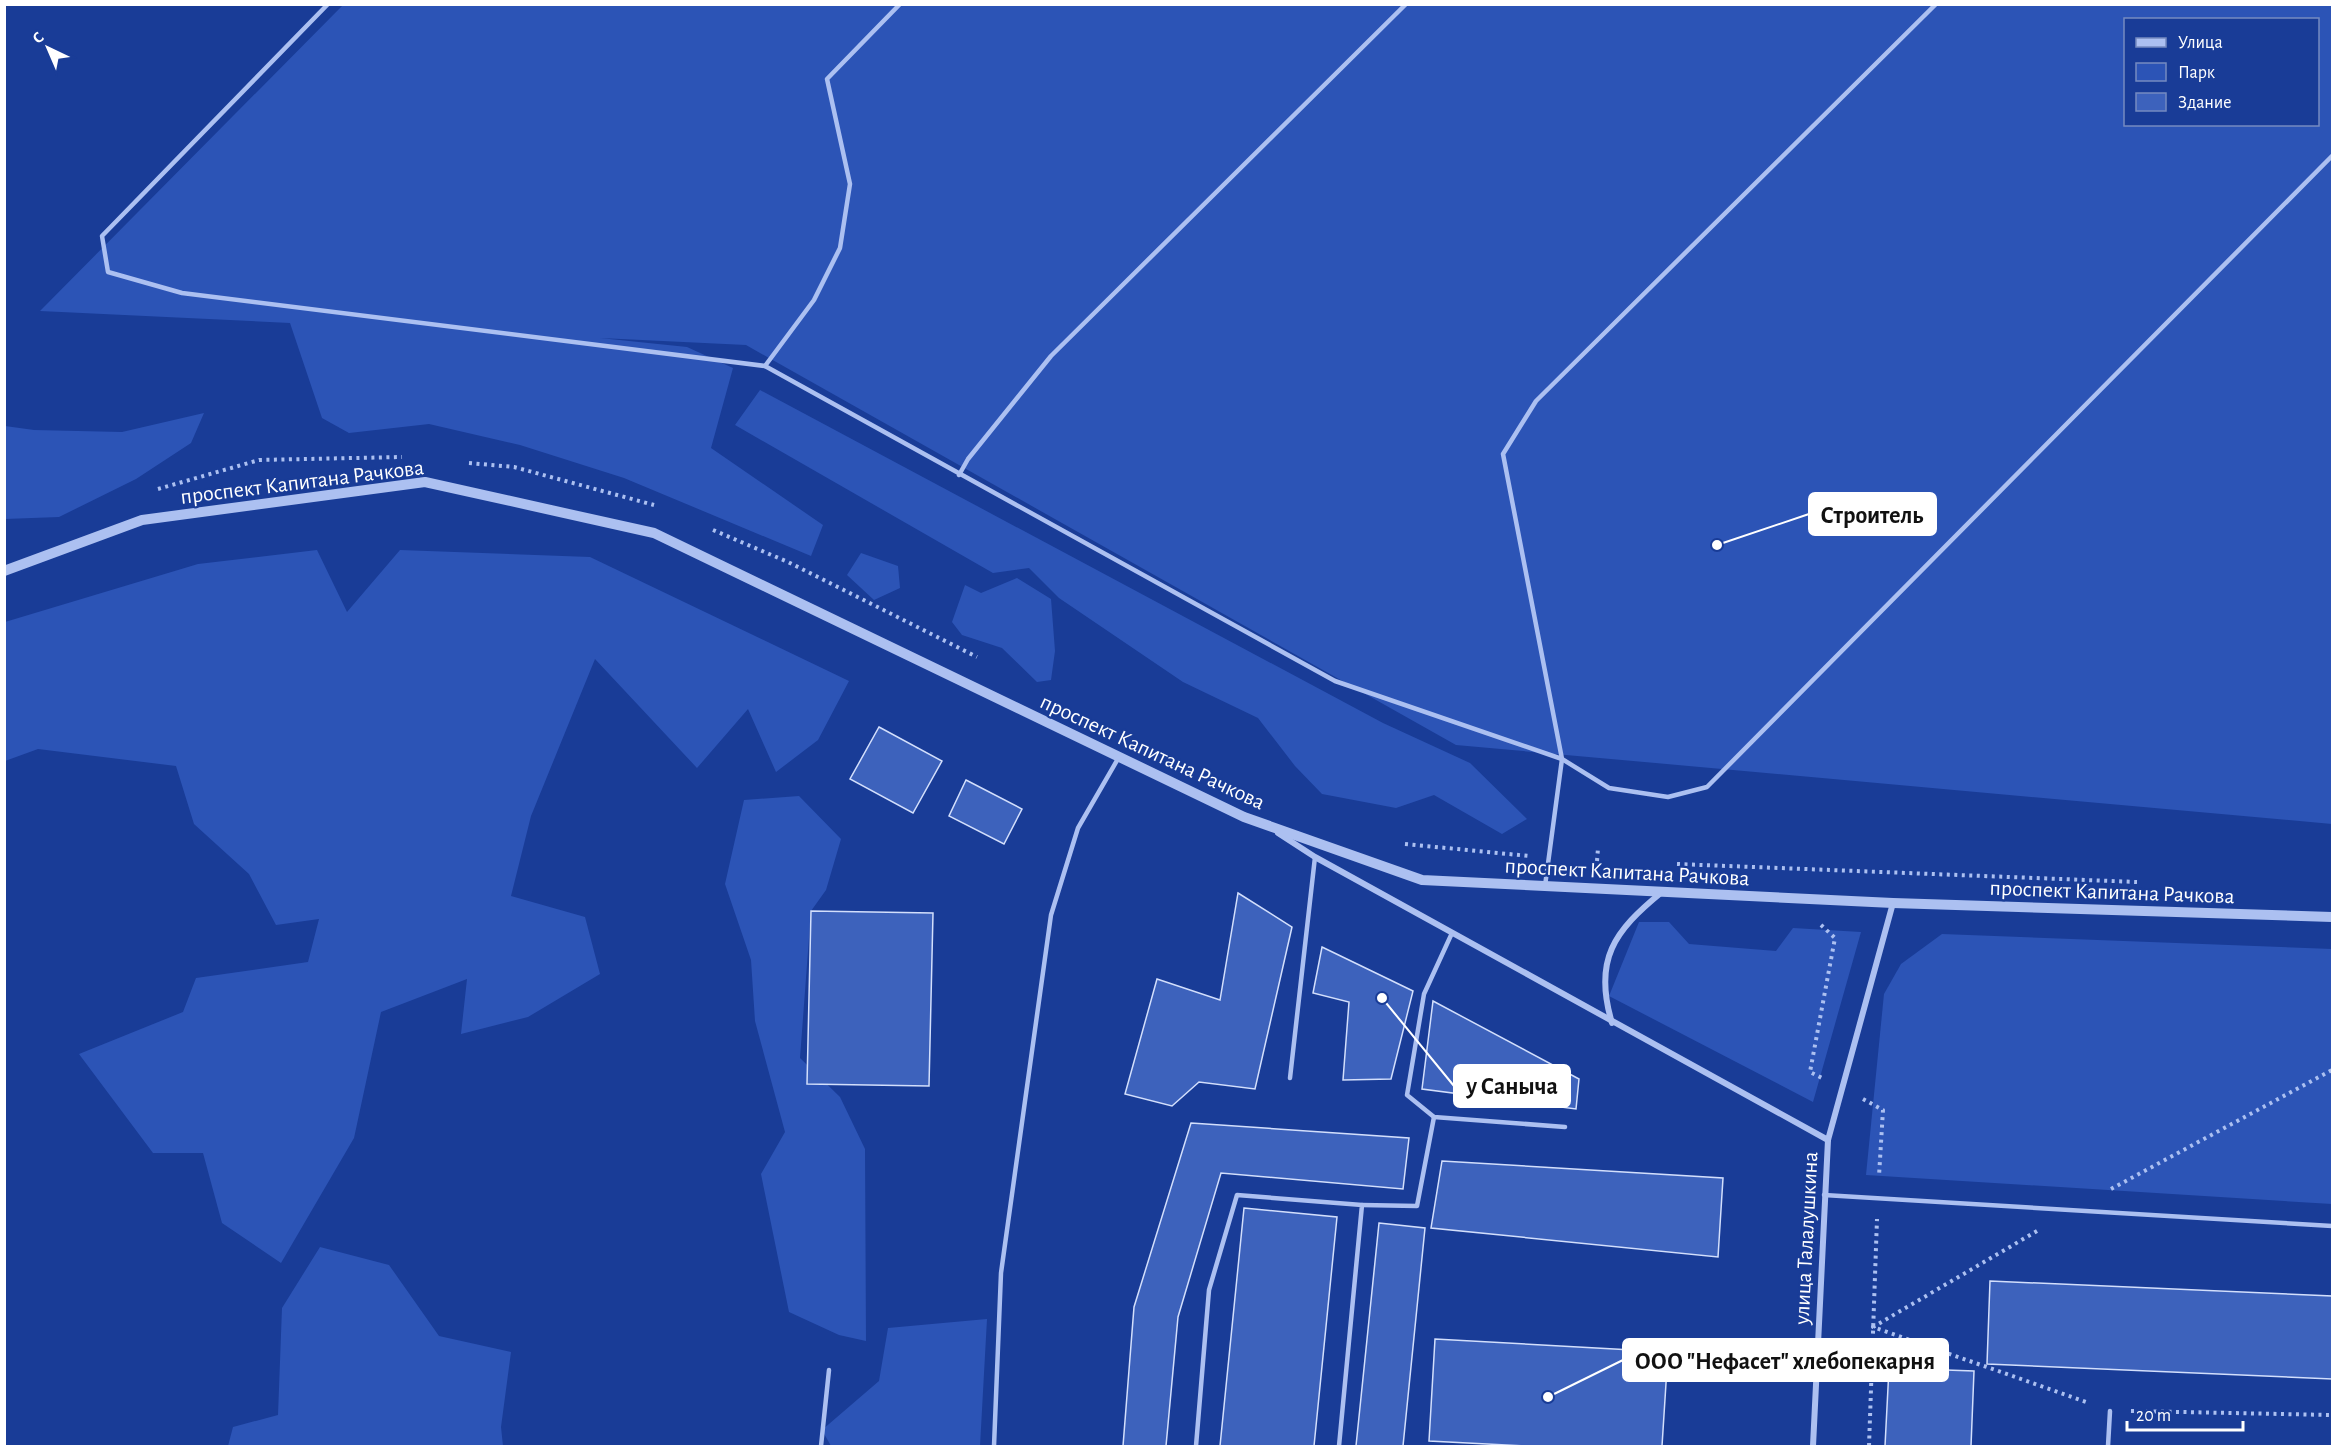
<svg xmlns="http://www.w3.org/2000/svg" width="2337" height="1451" viewBox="0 0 2337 1451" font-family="'Alegreya Sans',sans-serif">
  <rect width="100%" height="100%" fill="#193c97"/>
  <g fill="#2c54b6" fill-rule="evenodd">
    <path d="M343 5H2332V824L1456 745 746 345 600 338 687 347 733 368 711 448 823 525 811 556 624 478 520 445 429 424 349 433 322 418 290 323 40 311ZM2126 20H2318V124H2126Z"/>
    <polygon points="760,390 1383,723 1470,763 1527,819 1502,834 1434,795 1396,808 1322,794 1295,766 1258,718 1183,682 1059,598 1029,568 993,573 735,425"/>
    <polygon points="204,413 191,443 136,479 59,517 5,519 5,426 34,430 122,432"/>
    <polygon points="317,550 347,612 400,550 590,557 849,681 818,740 776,772 748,709 697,768 595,659 531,816 511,896 585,917 600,974 528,1017 461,1034 467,979 381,1012 354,1138 281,1263 222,1223 203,1153 153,1153 79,1054 183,1012 196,978 308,962 319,919 276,925 249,874 194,824 176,766 38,749 5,761 5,622 198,564"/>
    <polygon points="861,553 898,566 900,588 874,600 847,575"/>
    <polygon points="1017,578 1051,599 1055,651 1051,680 1037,682 1002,648 962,635 952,622 965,585 981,593"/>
    <polygon points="799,796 841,839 826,890 811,911 800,1058 840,1097 865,1149 866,1341 839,1335 789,1312 761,1174 785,1132 755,1021 751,960 725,884 744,800"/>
    <polygon points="1639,922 1669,922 1689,944 1776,951 1793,928 1861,932 1813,1102 1609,996"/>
    <polygon points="1942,934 2332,949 2332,1204 1866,1175 1884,994 1901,964"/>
    <polygon points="320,1247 389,1265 439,1336 511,1352 501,1427 503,1446 228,1446 233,1427 278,1415 282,1308"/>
    <polygon points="987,1319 980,1446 831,1446 822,1430 879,1381 888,1328"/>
  </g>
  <g fill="#3d62bc" stroke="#d3dffc" stroke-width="1.5">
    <polygon points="879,727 942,761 913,813 850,779"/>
    <polygon points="966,780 1022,809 1004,844 949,816"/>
    <polygon points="1238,893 1292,927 1255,1089 1199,1082 1172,1106 1125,1094 1157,979 1220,1000"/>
    <polygon points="811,911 933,913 929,1086 807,1084"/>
    <polygon points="1322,947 1413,991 1391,1079 1343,1080 1349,1002 1313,993"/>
    <polygon points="1433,1001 1579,1079 1576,1109 1422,1089"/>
    <polygon points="1191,1123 1409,1138 1403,1189 1221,1173 1178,1317 1166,1446 1123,1446 1134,1307"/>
    <polygon points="1442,1161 1723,1178 1718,1257 1431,1228"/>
    <polygon points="1244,1208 1337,1217 1314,1446 1220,1446"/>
    <polygon points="1379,1223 1425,1228 1403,1446 1356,1446"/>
    <polygon points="1990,1281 2332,1296 2332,1379 1987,1364"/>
    <polygon points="1435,1339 1668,1352 1662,1446 1527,1446 1429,1441"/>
    <polygon points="1889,1368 1974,1371 1971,1446 1885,1446"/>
  </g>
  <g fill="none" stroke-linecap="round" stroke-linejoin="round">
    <g stroke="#acc0f1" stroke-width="4" stroke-dasharray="3 4.5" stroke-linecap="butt">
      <polyline points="469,463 514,467 654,505"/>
      <polyline points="158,489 259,460 402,457"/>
      <polyline points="713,530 788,562 977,657"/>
      <polyline points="1405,844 1529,856"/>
      <polyline points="1597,861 1598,848"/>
      <polyline points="1677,864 2137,882"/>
      <polyline points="1821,925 1835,938 1810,1072 1822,1078"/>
      <polyline points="1863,1099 1883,1110 1879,1176"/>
      <polyline points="2111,1189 2332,1070"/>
      <polyline points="2037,1231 1873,1327 2089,1403"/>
      <polyline points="2131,1411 2332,1415"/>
      <polyline points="1869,1446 1877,1219"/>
    </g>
    <g stroke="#acc0f1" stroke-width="4.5">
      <polyline points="328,4 102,236 108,272 182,293 765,366 1335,681 1562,759 1609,788 1668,797 1707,787 2332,156"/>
      <polyline points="765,366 814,300 840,248 850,184 827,79 900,4"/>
      <polyline points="959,475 968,459 1051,356 1406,4"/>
      <polyline points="1545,886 1562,759 1503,454 1536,401 1936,4"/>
      <polyline points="1452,933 1424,994 1407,1095 1434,1117 1565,1127"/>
      <polyline points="1290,1078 1315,857"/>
      <polyline points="1824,1195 2332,1226"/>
      <polyline points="1362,1205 1417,1206 1434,1117"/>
      <polyline points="821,1446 829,1370"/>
      <polyline points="994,1446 1001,1273 1051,915 1078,828 1119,757"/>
      <polyline points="1196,1446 1209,1290 1237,1195 1362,1205 1339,1446"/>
      <polyline points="2108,1446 2110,1411"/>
    </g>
    <g stroke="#acc0f1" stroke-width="6">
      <polyline points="1278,833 1315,857 1828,1140"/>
      <path d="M1612 1023C1593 960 1614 931 1662 892"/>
      <polyline points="1813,1446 1828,1140 1893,903"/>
    </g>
    <polyline stroke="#acc0f1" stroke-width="10" points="4,571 142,520 425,482 654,533 1244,817 1422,880 1893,903 2332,917"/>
  </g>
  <g text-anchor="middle" stroke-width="4.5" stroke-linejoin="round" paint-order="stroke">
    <g font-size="22" fill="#fff" stroke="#193c97">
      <text transform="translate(302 481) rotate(-7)" y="8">проспект Капитана Рачкова</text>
      <text transform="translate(1153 751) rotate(25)" y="8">проспект Капитана Рачкова</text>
      <text transform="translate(1627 871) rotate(3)" y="8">проспект Капитана Рачкова</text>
      <text transform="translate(2112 891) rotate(2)" y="8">проспект Капитана Рачкова</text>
      <text transform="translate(1805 1238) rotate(-87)" y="8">улица Талалушкина</text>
    </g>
  </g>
  <path fill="none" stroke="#fff" stroke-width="2" d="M1717 545L1809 514M1382 998L1454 1086M1548 1397L1623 1360"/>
  <g fill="#fff" stroke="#193c97" stroke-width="2">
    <circle cx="1717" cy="545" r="6"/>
    <circle cx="1382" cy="998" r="6"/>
    <circle cx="1548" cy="1397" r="6"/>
  </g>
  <g fill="#fff" stroke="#fff" stroke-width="2">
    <rect x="1809" y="493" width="127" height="42" rx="6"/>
    <rect x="1454" y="1065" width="116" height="42" rx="6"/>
    <rect x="1623" y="1339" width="325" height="42" rx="6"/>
  </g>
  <g font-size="24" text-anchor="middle" font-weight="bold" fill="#111">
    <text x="1872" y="523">Строитель</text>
    <text x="1512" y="1094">у Саныча</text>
    <text x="1785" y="1369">ООО "Нефасет" хлебопекарня</text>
  </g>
  <rect width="2337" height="1451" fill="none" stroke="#ffffff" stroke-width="12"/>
  <rect x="2124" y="18" width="195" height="108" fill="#193c97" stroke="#758ac1" stroke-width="1.5"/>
  <rect x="2136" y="38" width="30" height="9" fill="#acc0f1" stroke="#758ac1" stroke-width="1.5"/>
  <text x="2178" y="48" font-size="18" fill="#ffffff">Улица</text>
  <rect x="2136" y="63" width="30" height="18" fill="#2c54b6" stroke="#758ac1" stroke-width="1.5"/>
  <text x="2178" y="78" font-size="18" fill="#ffffff">Парк</text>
  <rect x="2136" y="93" width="30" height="18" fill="#3d62bc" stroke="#758ac1" stroke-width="1.5"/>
  <text x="2178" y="108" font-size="18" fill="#ffffff">Здание</text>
  <g transform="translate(48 48) rotate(316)" stroke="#193c97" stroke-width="4.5" paint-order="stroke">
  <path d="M0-4.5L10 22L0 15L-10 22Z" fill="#ffffff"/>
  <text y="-9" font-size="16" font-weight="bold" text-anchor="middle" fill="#ffffff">С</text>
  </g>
  <path d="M2127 1421v9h116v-9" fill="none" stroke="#ffffff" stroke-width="3"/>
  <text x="2136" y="1421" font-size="18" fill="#ffffff" stroke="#193c97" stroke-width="4.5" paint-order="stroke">20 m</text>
</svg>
